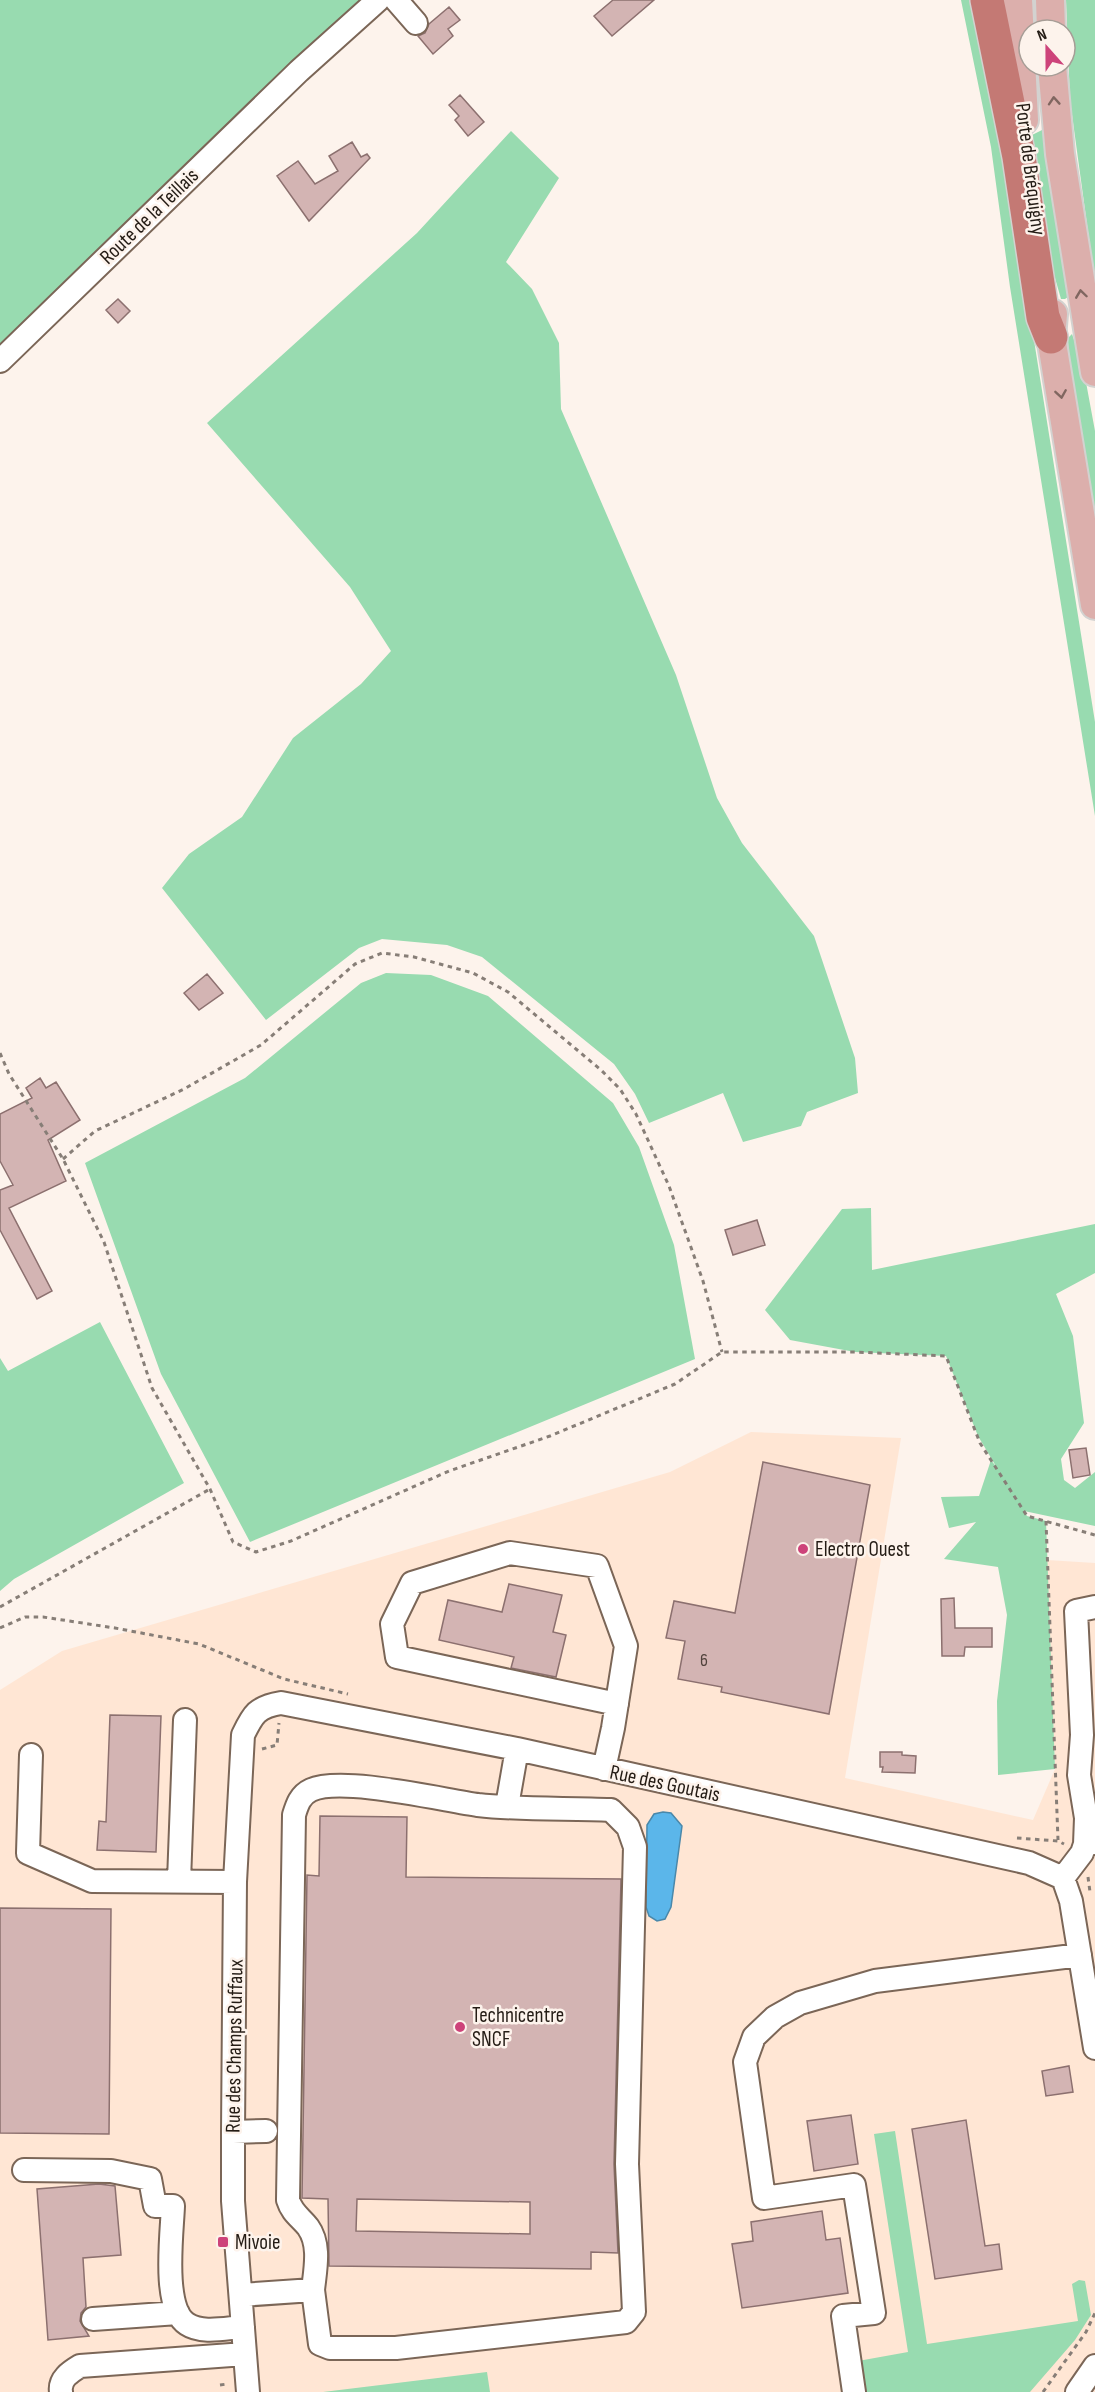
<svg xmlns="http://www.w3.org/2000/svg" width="1095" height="2392" font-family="'Sofia Sans Condensed',sans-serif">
<rect width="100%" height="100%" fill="#fdf3ec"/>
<path fill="#ffe6d4" d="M751,1432L901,1438L845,1778L1033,1820L1055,1769L1047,1560L1095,1563V2392H0V1690L62,1651L670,1472Z"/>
<path fill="#98dbb0" d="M0,0H362L0,345Z
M961,0H975L1025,284L1095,722V816L1010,287L991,147Z
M1066,0H1095V283L1070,100Z
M1046,128L1068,270V297L1065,299H1061L1053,271L1032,135Z
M511,131L559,178L506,262L532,289L559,343L561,409L676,675L717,798L742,843L814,936L855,1058L858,1093L807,1112L801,1126L743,1142L723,1093L649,1123L635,1094L614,1064L482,957L447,945L382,939L359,948L266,1020L162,888L189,854L242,817L293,738L361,684L391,651L350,587L207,423L417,233Z
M1072,334L1083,366L1095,431V534L1069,370L1068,338Z
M386,973L431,975L488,996L613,1103L639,1147L674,1245L695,1359L250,1542L161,1374L85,1163L245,1078L361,983Z
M871,1208L872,1270L1095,1224V1273L1056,1294L1073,1336L1084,1423L1061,1459L1064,1480L1075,1488L1095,1472V1526L1024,1511L1027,1516L1046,1521L1055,1769L998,1775L997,1701L1007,1615L998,1567L944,1559L976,1522L949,1528L941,1497L979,1496L991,1460L997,1468L978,1436L946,1356L855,1352L790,1340L765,1310L842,1209Z
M100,1322L184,1483L14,1579L0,1591V1358L8,1371Z
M895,2131L927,2344L1078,2321L1072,2284L1079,2280L1085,2281L1091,2315L1075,2340L1030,2392H863L858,2361L908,2352L874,2134Z
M487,2372L490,2392H323Z"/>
<path fill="#5bb6ea" stroke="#4a88aa" stroke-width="1.5" d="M663,1812L671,1813L682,1826L671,1907L665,1919L657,1921L649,1916L646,1907L647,1825L654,1814Z"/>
<path fill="#d3b4b3" stroke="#8c706f" stroke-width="1.5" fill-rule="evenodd" d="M613,0H654L612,36L594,16Z
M449,7L460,20L448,29L453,36L433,54L418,36L425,33L429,24Z
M460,95L484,122L468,136L455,120L459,116L449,105Z
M352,142L361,157L367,154L370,158L309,221L277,176L298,161L315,184L338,171L329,156Z
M118,299L130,311L118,323L106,310Z
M207,974L223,993L199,1010L184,993Z
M40,1078L46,1088L56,1082L80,1120L48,1140L66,1181L9,1208L52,1291L37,1299L0,1230V1190L13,1185L0,1161V1114L32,1098L26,1088Z
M757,1220L765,1245L733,1255L725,1230Z
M1086,1448L1090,1475L1073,1478L1069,1450Z
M763,1462L870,1485L829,1714L721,1692L722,1687L678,1679L685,1641L666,1638L674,1601L735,1613Z
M509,1584L562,1595L553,1632L566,1635L556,1677L511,1668L514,1657L439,1640L448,1600L502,1612Z
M954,1598L955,1628H992V1647H965L964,1656H942L941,1599Z
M110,1715L161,1716L156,1852L97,1850L99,1821L106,1822Z
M880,1752H902V1755L916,1756L915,1773L882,1772L883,1767H880Z
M320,1816L407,1817L406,1877L621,1879L614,2164L618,2253L591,2252V2269L329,2266L328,2199L302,2198L307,1875L319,1876ZM357,2199L530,2202V2234L356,2231Z
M0,1908L111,1909L109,2134L0,2133Z
M1069,2066L1073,2092L1046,2096L1042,2071Z
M851,2115L858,2164L814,2171L807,2121Z
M966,2120L985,2246L999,2244L1002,2269L935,2279L912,2129Z
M99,2184L115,2186L121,2255L83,2258L86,2307L81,2313L80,2321L89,2336L48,2340L37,2189Z
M822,2211L826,2240L840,2238L848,2293L742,2308L732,2244L753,2241L751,2222Z"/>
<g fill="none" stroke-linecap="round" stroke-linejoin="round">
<defs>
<path id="minor" d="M396,0L416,23
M0,361L299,71L378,0
M31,1755L28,1853L92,1881L235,1882
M604,1769L613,1728L626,1646L597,1566L510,1553L412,1583L392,1624L397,1657L617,1704
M507,1806L517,1749
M1085,1844L1086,1818L1079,1775L1082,1735L1076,1611L1095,1607
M1063,1878L1082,1853L1085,1844L1095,1843
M179,1881L185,1720
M233,2132L266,2131
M24,2170L111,2171L150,2179L155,2206H173C172,2233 162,2308 187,2324C202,2334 226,2328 243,2327
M241,2295L313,2290L320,2344L330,2348H396L626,2322L634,2312L627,2164L635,1847L628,1827L611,1810C567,1808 522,1810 478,1805C442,1800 342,1776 311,1790C300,1795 297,1805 294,1815L288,2200C292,2213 300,2217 308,2227C321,2245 315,2270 313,2290
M93,2319L178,2313
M61,2392C59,2379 70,2372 80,2366L245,2354
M248,2392L233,2201V2132L235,1882L243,1735C253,1714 257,1707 281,1703L517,1749L1029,1863L1063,1878L1071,1901L1095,2048
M854,2392L843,2316L874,2313L854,2185L764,2198L745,2062L754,2037L775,2017L800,2003L875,1981L1080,1955
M1077,2392L1095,2366"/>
<path id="major" d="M1018,0L1024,120
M1050,0L1051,30
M1052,66L1060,154L1095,372
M1053,314L1051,337L1095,605"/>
<path id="highway" d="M987,0L1019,157L1043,317L1051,337"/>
</defs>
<use href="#minor" stroke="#7b6657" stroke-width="26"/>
<use href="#major" stroke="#d3d2d0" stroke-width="32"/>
<use href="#highway" stroke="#d3d2d0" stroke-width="36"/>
<path stroke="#877e77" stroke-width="3" stroke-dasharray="4.5 4.5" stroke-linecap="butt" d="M0,1053L9,1074L63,1159L104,1242L152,1388L210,1489L233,1542L256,1552L291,1541L449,1471L550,1436L675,1384L722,1352H855L946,1356L980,1443L1027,1516L1095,1535
M63,1159L95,1131L184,1089L261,1045L355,964L382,953L414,957L473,973L508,992L601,1070L620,1089L636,1114L669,1186L703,1281L722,1352
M1046,1521L1058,1840
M0,1607L210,1489
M0,1628L25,1617H43L115,1628L199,1644L284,1679L348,1694
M262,1749L277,1745L279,1723
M1017,1838L1058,1841L1064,1844
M1088,1877L1090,1892
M220,2385L227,2384
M1043,2392L1086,2332L1095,2313"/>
<use href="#minor" stroke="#fff" stroke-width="22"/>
<use href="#major" stroke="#dcafac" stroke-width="28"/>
<use href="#highway" stroke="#c47974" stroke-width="33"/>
</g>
<defs><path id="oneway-chevron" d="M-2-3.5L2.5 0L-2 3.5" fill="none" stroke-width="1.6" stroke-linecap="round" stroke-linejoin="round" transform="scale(1.5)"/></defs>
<g stroke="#806660">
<use href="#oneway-chevron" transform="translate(1054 101) rotate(-94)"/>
<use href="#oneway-chevron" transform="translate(1081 294) rotate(-98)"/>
<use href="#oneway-chevron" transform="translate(1061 394) rotate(81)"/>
</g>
<g fill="#cd437a" stroke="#fdf3ec" stroke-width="2">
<circle cx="803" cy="1549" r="6"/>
<circle cx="460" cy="2027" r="6"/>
<rect x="217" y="2236" width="12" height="12" rx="3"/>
</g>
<g text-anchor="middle" stroke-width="5" stroke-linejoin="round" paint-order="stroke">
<g font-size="18" fill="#50423c">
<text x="704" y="1666">6</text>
</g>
<g font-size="21" fill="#241c15" stroke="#fdf3ec">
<text transform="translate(1031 169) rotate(83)" y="7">Porte de Bréquigny</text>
<text transform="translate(149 216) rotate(-44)" y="7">Route de la Teillais</text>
<text transform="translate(665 1783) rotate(12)" y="7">Rue des Goutais</text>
<text transform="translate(234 2046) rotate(-89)" y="7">Rue des Champs Ruffaux</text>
</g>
<g font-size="21" fill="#241c15" stroke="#fdf3ec" text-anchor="start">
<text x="815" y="1556">Electro Ouest</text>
<text x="472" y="2022">Technicentre<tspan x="472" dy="24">SNCF</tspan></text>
<text x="235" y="2249">Mivoie</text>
</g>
</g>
<g transform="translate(1047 48) rotate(339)"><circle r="28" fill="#fdf3ec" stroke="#a69d96" stroke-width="1.5"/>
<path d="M0-4.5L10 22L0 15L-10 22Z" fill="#cd437a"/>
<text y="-9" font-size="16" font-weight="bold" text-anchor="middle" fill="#241c15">N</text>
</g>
</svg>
